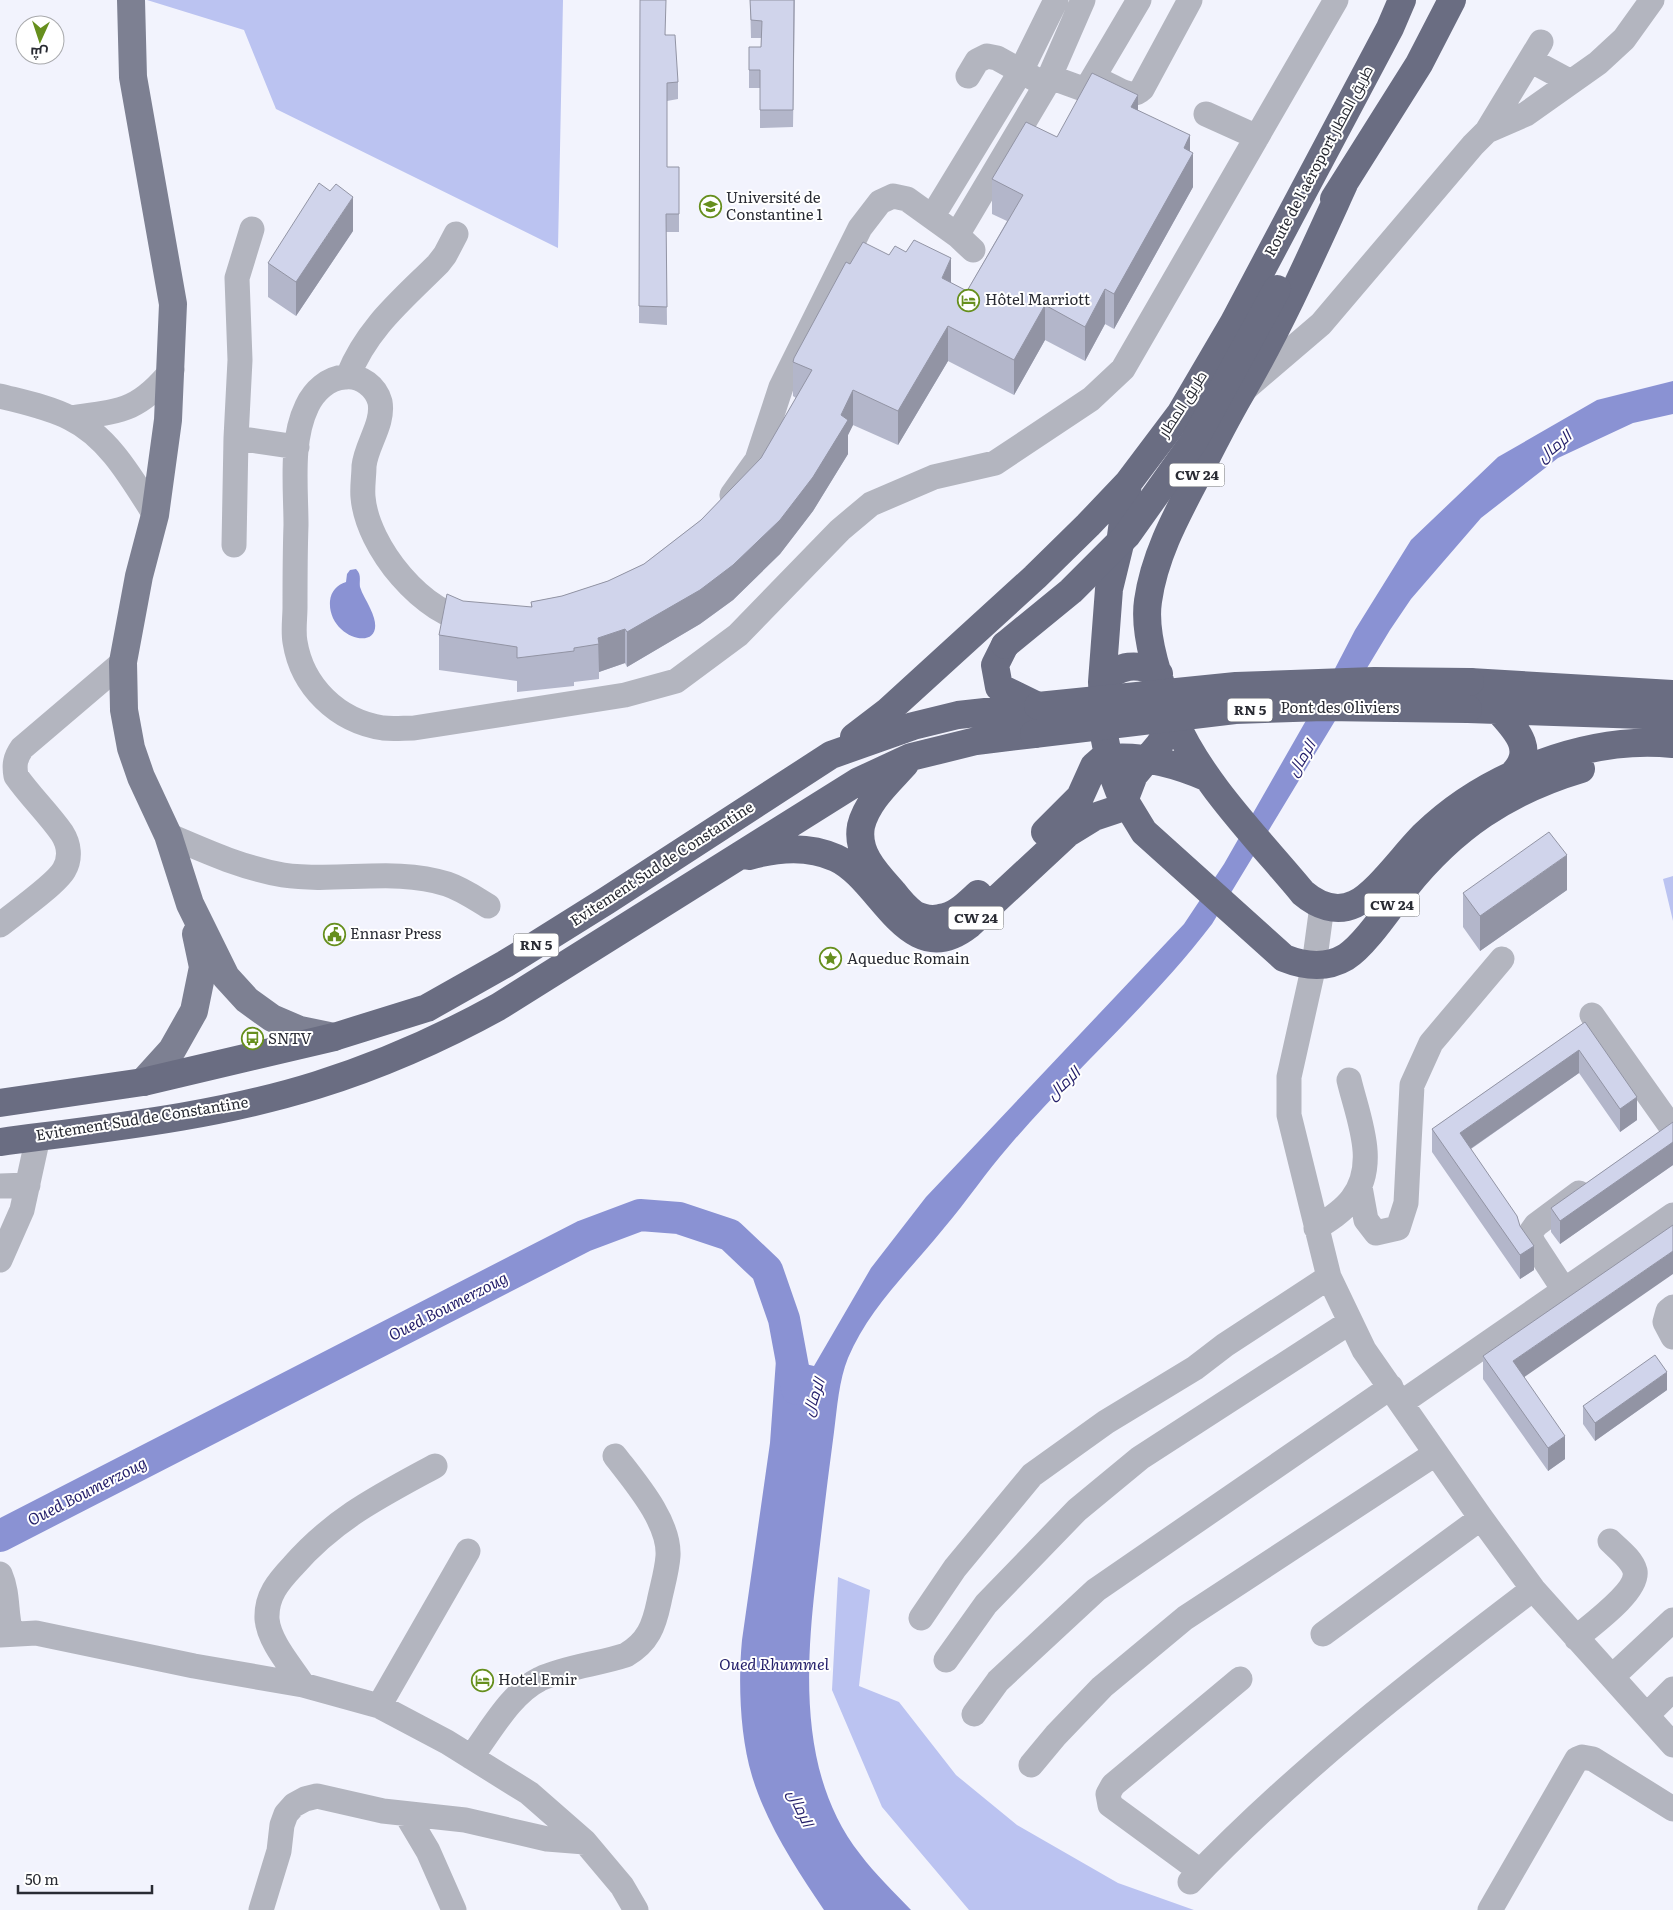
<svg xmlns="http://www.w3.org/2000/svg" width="1673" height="1910" font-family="Literata,Cairo,serif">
<rect width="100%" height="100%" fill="#f2f3fd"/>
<path fill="#bbc3f1" d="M147,0H563L558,248L276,109L244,30Z
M1673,876V921L1663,879Z
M838,1577L870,1590L859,1686L899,1702L956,1775L1017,1825L1118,1883L1194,1910H969L882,1807L832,1690Z"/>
<path fill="#8a92d3" d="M1673,381V414L1633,423L1558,458L1481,518L1411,599L1390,630L1212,924C1151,1004 1074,1070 1009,1146C986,1172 967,1201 944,1228C911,1269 869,1308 848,1358C839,1380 837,1408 834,1432C827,1484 821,1535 815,1587C805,1677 801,1779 860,1854C875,1874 894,1892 911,1910H824C796,1868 767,1825 752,1776C740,1736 738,1682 742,1640L770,1443L777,1346L799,1345L801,1363L814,1366L871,1268L926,1197L1184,924L1224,864L1328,682L1355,630L1411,540L1498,457L1597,400Z
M356,569C362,575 359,580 360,587C362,594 367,601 370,608C394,656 327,642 330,601C331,591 337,585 346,582L347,574L350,570Z"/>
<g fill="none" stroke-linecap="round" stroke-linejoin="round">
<path stroke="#8a92d3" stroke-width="32" d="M0,1536L584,1236L640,1215L679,1218L730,1235L767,1270L784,1319L797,1389"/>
<path stroke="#b3b5bf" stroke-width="25" d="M1530,60L1571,82
M968,76L977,61L987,56L997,58L1035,79
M1050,77L1083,89L1087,88L1139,0
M1105,83C1118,89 1131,100 1142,89L1190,0
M1206,114L1257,137
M1487,131L1541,42
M932,217L1021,71L1056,0
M957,235L1046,85L1083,0
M348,376C367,328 402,300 438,264L445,255L456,234
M1245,389L1321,324L1473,145L1487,131L1526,114L1598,63L1624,39L1652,0
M0,396C23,402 48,407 70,418C109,437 132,479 155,515
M70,418C120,411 138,412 172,370
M236,438L297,447
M732,495L757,460L781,387L860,228L880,202L893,196L907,199L957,235L973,250
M234,545L236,438L240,360L237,278L252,229
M475,622C424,617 367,547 363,497C362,487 364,476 364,466C366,445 384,424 380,402C376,387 361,375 345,377C328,378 314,391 307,406C290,441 296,488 296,525C295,553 295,580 295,607C295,618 293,631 295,642C302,686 337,721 383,728C393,729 404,728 414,728L625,695L676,681L738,635L840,530L871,504L934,477L995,463L1091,399L1123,369L1336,0
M168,835C206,851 242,868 283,875C337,883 395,867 447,884C462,889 475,898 488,906
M1322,906L1314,965L1289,1077V1115L1329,1277L1364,1350L1481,1518L1533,1589L1673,1745
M0,925C15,913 56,884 64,870C71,858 69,844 62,833C48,813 30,796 16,776C14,765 15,758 22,748L123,662
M1592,1015L1672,1128
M0,1186L28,1185
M1360,1187L1366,1220L1376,1233L1398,1228L1406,1203L1412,1085L1431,1043L1502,959
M1316,1228C1329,1220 1343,1211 1352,1199C1379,1164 1358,1118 1349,1080
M0,1260L22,1210L38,1137
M1564,1290L1532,1241L1531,1232L1536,1225L1579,1193
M1673,1307L1668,1311L1665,1322L1673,1337
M1401,1403L1673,1215
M0,1574C9,1595 5,1612 11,1633
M921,1618L955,1568L1032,1475L1106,1422L1195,1368L1225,1345L1329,1277
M1323,1634L1481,1518
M0,1635L36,1633L194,1666L303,1685L379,1706L447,1742L529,1793L585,1842L622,1886L636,1910
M1576,1638C1591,1625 1639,1591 1635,1571C1632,1559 1618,1549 1610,1541
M946,1660L986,1604L1077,1510L1140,1458L1350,1322
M1612,1677L1673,1620
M303,1685C291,1666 269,1642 267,1619C266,1596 278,1582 293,1566C335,1518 380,1496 435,1466
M379,1706L468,1551
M974,1714L998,1681L1096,1590L1391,1387
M1647,1715L1673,1689
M471,1757C491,1731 510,1694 540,1679C566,1667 599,1664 626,1655C648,1642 654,1626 659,1602C662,1587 667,1571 668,1556C670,1522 635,1482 615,1456
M1031,1765L1056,1735L1102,1687L1185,1618L1435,1454
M406,1814L428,1851L454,1910
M1200,1871L1110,1805L1108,1794L1113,1785L1240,1679
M1190,1882C1294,1773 1413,1680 1533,1589
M261,1910L279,1851L282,1825L286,1814L294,1805L305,1799L317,1796L383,1811L465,1820L547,1839L585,1842
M1490,1910L1577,1759L1582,1757L1593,1759L1673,1809"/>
<path stroke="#7d8092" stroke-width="28" d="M131,0L133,77L173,304L168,420L155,515L139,576L123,662L124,710L131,748L141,777L168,835L190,904L226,977L247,1000L272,1018L300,1030L334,1037
M143,1082L172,1050L194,1011L203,967L196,934"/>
<path stroke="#6a6d82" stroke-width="28" d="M1344,184C1312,254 1280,326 1241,393C1224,422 1209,452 1194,482C1174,520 1154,558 1148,601C1143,635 1161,687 1174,719C1200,781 1260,841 1303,893C1317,905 1336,913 1355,904C1378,893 1406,852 1425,834C1486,775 1588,735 1673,744
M1334,199L1419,64L1452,0
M1128,483L1120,544L1109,589L1102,682L1105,740L1111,770L1119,791L1144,832L1284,958C1304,966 1326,969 1346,957C1365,945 1390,907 1405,888C1453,828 1507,791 1581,769
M1005,645L995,665L999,687L1038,706
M1102,682C1119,664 1138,662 1159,674
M1470,682L1673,694
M1468,709L1673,716
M1498,710C1516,730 1537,750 1512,775
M854,737L888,711L1035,577L1088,525L1128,483L1180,414L1234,322L1390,28L1402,0
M905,764C889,782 867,801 861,826C856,853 876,873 893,892C899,900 906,908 914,914C922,918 932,920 940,918C956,916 967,904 978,894
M1045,832L1080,797L1094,766L1102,759C1137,754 1176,764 1208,778
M749,856C777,848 808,845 836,858C882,879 908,973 969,925L1068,833L1094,817L1118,809L1124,801L1134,775L1159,745L1175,720
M0,1103L143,1082L334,1037L427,1008L505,964L606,901L831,755L913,726L958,715L1038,706
M0,1142C106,1128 215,1117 317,1085C381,1065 440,1039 498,1007L857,782L911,757L976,741L1034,734"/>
<path stroke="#6a6d82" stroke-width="28" d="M1005,645L1071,591L1127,535L1194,441L1277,289
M1038,706L1236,686L1374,681L1470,682
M1034,734L1235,710L1324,707L1468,709"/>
</g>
<path fill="#b3b6ca" d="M640,0L666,35L678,82V99L667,101V167H679V232H666L667,325L639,323Z
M750,0H795L793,127L760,128V88H749V70L761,47V38H751Z
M1138,110L1190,151L1193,187L1114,329L1105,324L1085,361L1045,340L1014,395L948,361L898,445L853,425L848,435V454L813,511L780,554L733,600L700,624L627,667L625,663L599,672V679L574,682V686L517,692V681L439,670V635L531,607V602L562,596L608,581L644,564L701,520L761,458L796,398L793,396V362L850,264L889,255L951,283L967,291L1007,221L992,214V179L1057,137Z
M353,231L296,316L268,297V263Z
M1567,890L1480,951L1463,927V893Z
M1585,1022L1637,1120L1620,1132L1579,1073L1471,1149L1534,1270L1520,1279L1432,1152V1129Z
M1673,1122V1165L1560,1244L1551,1232V1208Z
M1483,1356L1565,1459L1548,1471L1483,1379Z
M1667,1390L1595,1441L1583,1424V1406Z"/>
<path fill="#9294a4" d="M1138,95V129L1131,107Z
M1190,135V158L1193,153V187L1114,329V294Z
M353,197V231L296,316V282Z
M951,258V293L942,278Z
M1105,289V324L1085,361V327Z
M1045,305V340L1014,395V360Z
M948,326V361L898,445V411Z
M853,390V425L848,435V454L813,511L780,554L733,600L700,624L627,667V632L841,415Z
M625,629V663L599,672L598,638Z
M1567,855V890L1480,951V916Z
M1579,1050V1073L1460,1156V1133Z
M1637,1097V1120L1620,1132V1109Z
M1673,1142V1165L1560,1244V1221Z
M1534,1246V1270L1520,1279V1255Z
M1673,1251V1274L1513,1385V1361Z
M1667,1372V1390L1595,1441V1423Z
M1565,1436V1459L1548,1471V1448Z"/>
<path fill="#d0d4eb" stroke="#9294a4" d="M640,0H666L665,35H675L678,82L667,83V167H679V214H666L667,307L639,306Z
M750,0H794L793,110H760V70H749V47H761L762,21L751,20Z
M1092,73L1138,95L1131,107L1190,135L1184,148L1193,153L1114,294L1105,289L1085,327L1045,305L1014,360L948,326L898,411L853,390L841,415L848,420L813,477L780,520L733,565L700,590L627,632L625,629L598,638L599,644L574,648V651L517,658V647L439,635L447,594L463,601L532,607L531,602L562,596L608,581L644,564L701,520L761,458L812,370L793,362L794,358L846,262L850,264L863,242L889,255L895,246L906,252L914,240L951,258L942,278L967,291L1023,195L992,179L1026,122L1057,137Z
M319,183L330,191L336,184L353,197L296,282L268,263Z
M1549,832L1567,855L1480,916L1463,893Z
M1585,1022L1637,1097L1620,1109L1579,1050L1460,1133L1517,1216L1520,1226L1534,1246L1520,1255L1432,1129Z
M1673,1122V1142L1560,1221L1551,1208Z
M1673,1225V1251L1513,1361L1565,1436L1548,1448L1483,1356Z
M1655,1355L1667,1372L1595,1423L1583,1406Z"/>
<defs>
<symbol id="university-ring" viewBox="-11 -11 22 22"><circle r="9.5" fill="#fff" stroke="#668f1d" stroke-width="1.5"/><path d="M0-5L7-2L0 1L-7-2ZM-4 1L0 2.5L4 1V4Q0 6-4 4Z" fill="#668f1d"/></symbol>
<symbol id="hotel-ring" viewBox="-11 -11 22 22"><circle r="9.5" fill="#fff" stroke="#668f1d" stroke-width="1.5"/><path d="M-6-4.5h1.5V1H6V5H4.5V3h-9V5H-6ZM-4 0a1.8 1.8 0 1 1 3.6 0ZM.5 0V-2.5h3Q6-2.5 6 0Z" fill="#668f1d"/></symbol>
<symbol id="civic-ring" viewBox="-11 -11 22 22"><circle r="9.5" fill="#fff" stroke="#668f1d" stroke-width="1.5"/><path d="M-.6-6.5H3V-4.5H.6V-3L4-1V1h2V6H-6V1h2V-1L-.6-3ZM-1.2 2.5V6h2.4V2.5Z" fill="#668f1d"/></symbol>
<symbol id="sight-ring" viewBox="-11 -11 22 22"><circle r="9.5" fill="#fff" stroke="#668f1d" stroke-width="1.5"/><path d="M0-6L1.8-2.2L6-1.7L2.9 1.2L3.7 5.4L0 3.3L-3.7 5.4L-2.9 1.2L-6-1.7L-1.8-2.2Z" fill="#668f1d"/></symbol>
<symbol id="bus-ring" viewBox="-11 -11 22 22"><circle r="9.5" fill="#fff" stroke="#668f1d" stroke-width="1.5"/><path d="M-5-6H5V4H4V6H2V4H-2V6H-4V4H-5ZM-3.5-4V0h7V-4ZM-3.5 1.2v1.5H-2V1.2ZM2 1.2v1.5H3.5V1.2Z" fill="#668f1d"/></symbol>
</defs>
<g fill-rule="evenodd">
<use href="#university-ring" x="698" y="194" width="25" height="25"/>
<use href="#hotel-ring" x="956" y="288" width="25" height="25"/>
<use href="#civic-ring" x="322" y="922" width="25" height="25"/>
<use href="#sight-ring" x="818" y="946" width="25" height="25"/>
<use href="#bus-ring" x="240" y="1026" width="25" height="25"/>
<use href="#hotel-ring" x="470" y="1668" width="25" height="25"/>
</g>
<g text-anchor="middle" stroke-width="4" stroke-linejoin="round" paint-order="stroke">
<g fill="#fff" stroke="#696b70" stroke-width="1">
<rect x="1169.5" y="463.5" width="55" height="23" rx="4"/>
<rect x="1227.5" y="698.5" width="45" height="23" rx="4"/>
<rect x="1364.5" y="893.5" width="55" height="23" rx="4"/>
<rect x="948.5" y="906.5" width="55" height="23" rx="4"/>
<rect x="513.5" y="933.5" width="45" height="23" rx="4"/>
</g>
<g font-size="14" font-weight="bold" fill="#292b33">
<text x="1197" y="480">CW 24</text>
<text x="1250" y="715">RN 5</text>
<text x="1392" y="910">CW 24</text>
<text x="976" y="923">CW 24</text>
<text x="536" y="950">RN 5</text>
</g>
<g font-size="15" fill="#292b33" stroke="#fff">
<text transform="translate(1319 161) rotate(-62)" y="5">Route de l'aéroport طريق المطار</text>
<text transform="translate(1183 404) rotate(-57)" y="5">طريق المطار</text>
<text x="1340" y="713">Pont des Oliviers</text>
<text transform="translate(662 864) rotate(-33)" y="5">Evitement Sud de Constantine</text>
<text transform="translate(142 1119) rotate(-9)" y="5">Evitement Sud de Constantine</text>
</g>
<g font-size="15" fill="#292b33" stroke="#fff" text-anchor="start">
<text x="726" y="203">Université de<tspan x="726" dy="17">Constantine 1</tspan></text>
<text x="985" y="305">Hôtel Marriott</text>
<text x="350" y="939">Ennasr Press</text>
<text x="847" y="964">Aqueduc Romain</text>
<text x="268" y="1044">SNTV</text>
<text x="498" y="1685">Hotel Emir</text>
</g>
<g font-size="16" font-style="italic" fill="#221d69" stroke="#fff">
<text transform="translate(1554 446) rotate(-40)" y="6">الرمال</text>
<text transform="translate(1301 758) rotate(-59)" y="6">الرمال</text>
<text transform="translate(1063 1083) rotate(-44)" y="6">الرمال</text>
<text transform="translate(448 1306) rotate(-27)" y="6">Oued Boumerzoug</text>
<text transform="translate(813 1397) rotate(-71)" y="6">الرمال</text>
<text transform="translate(87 1491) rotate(-27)" y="6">Oued Boumerzoug</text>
<text x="774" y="1670">Oued Rhummel</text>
<text transform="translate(801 1808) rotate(65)" y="6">الرمال</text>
</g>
</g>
<g transform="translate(40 40) rotate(183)"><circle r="24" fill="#ffffff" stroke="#a9aaad"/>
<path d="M0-4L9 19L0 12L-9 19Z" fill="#668f1d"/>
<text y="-8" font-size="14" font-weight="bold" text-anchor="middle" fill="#292b33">ش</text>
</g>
<path d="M18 1885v8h134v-8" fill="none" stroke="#292b33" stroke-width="2.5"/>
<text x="25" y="1885" font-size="15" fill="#292b33" stroke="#ffffff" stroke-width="4" paint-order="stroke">50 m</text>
</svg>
